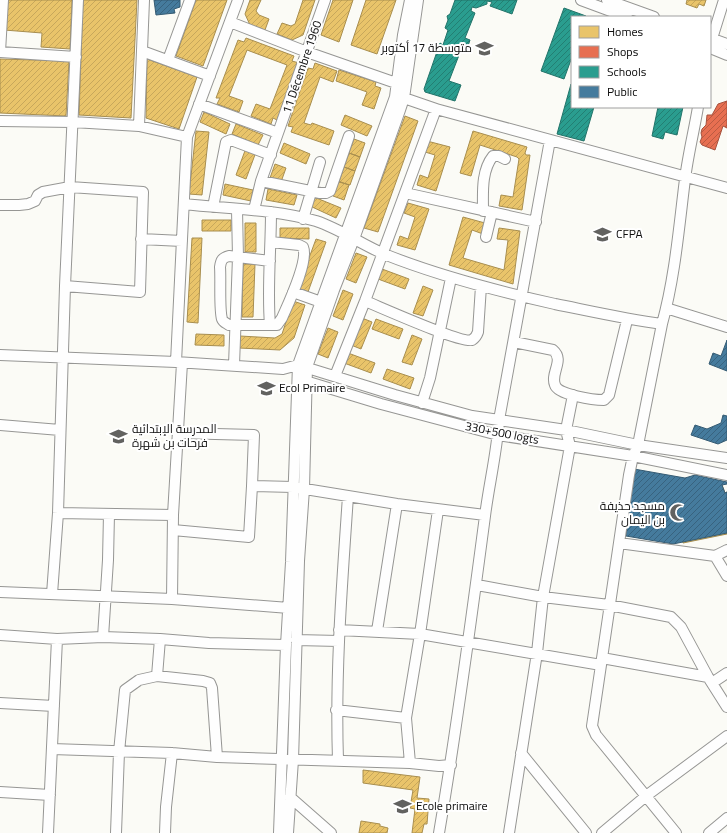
<svg xmlns="http://www.w3.org/2000/svg" width="727" height="833" font-family="Georgia,Cairo,serif">
<defs>
<pattern id="homes-hatch" width="6" height="6" patternUnits="userSpaceOnUse"><rect width="6" height="6" fill="#e9c46a"/><path d="M-1 1l2-2M0 6l6-6M5 7l2-2" fill="none" stroke="#c7a75b"/></pattern>
<pattern id="shops-hatch" width="6" height="6" patternUnits="userSpaceOnUse"><rect width="6" height="6" fill="#e76f51"/><path d="M-1 1l2-2M0 6l6-6M5 7l2-2" fill="none" stroke="#ba5a42"/></pattern>
<pattern id="schools-hatch" width="6" height="6" patternUnits="userSpaceOnUse"><rect width="6" height="6" fill="#2a9d8f"/><path d="M-1 1l2-2M0 6l6-6M5 7l2-2" fill="none" stroke="#237f73"/></pattern>
<pattern id="public-hatch" width="6" height="6" patternUnits="userSpaceOnUse"><rect width="6" height="6" fill="#457b9d"/><path d="M-1 1l2-2M0 6l6-6M5 7l2-2" fill="none" stroke="#38637f"/></pattern>
</defs>
<rect width="100%" height="100%" fill="#fbfbf6"/>
<path fill="url(#homes-hatch)" stroke="#a88e4f" d="M6,0H72L70,49L41,47L42,33L4,30Z
M83,0H137L131,118L79,115Z
M196,0H227L203,66L176,56Z
M250,0H261L256,11L259,15L269,19L265,30L250,25L245,14Z
M303,0H315L303,35L292,40L277,34L282,23L291,26L295,24Z
M333,0H353L339,42L321,35Z
M366,0H396L377,54L351,45Z
M687,0H706L704,6L699,4L697,8L686,4Z
M246,38L294,56L292,61L299,63L277,120L273,118L271,124L251,116L256,104L270,109L287,65L247,50L229,96L243,101L239,112L217,104L220,98H216L238,40L244,42Z
M0,59L69,61L66,116L0,113Z
M147,59L197,77L179,129L146,118Z
M315,63L337,71L333,82L320,77L304,123L311,125L312,123L334,131L329,145L291,132L293,127L288,126L308,68L313,69Z
M339,70L376,82L375,86L381,88L374,109L362,105L367,92L336,81Z
M204,112L230,124L226,134L200,122Z
M345,115L372,126L367,136L341,125Z
M405,116L418,121L378,232L364,228Z
M236,124L263,135L258,145L232,134Z
M196,131L209,132L202,195L189,194Z
M473,131L527,147L525,153L526,155H530L522,210L499,206L501,195L513,197L519,159L517,157L480,145L471,176L460,173Z
M354,139L365,143L360,157L349,153Z
M427,141L450,147L436,191L417,185L420,175L428,178L435,155L425,152Z
M284,143L310,154L306,164L280,153Z
M246,148L256,152L246,179L236,175Z
M349,153L360,157L355,171L344,167Z
M275,164L286,168L281,182L270,178Z
M344,167L355,171L350,185L339,182Z
M338,181L349,185L344,200L333,196Z
M225,184L253,190L251,201L223,195Z
M268,189L297,195L294,205L266,200Z
M314,197L341,208L336,218L310,206Z
M408,203L429,209L415,250L397,245L400,236L408,239L415,217L404,213Z
M463,217L485,223L483,234L472,230L463,258L504,270L508,240L497,239L499,228L520,231L513,284L449,265Z
M202,220H231V231H202Z
M245,223H256V252H245Z
M280,228H309V239L280,238Z
M192,238H202L198,323L187,322Z
M316,239L326,242L308,292L298,288Z
M356,253L367,257L356,283L346,279Z
M243,264H255L253,317H242Z
M382,269L409,279L405,289L378,279Z
M423,286L433,290L423,316L413,313Z
M343,290L353,294L343,320L333,316Z
M293,301L305,305L294,338L280,350L239,348L240,336L275,338L282,334Z
M362,318L372,322L361,349L351,345Z
M376,319L403,329L399,339L372,329Z
M328,328L338,332L328,358L318,354Z
M196,334L224,335V346L195,345Z
M412,335L422,339L412,365L402,362Z
M348,353L375,363L371,373L344,363Z
M387,369L414,378L410,389L383,379Z
M722,485L725,493L727,492V534L683,543L674,502L666,504L665,497Z
M363,770L420,777L417,798L429,799L427,824H424L422,833H412L415,809L410,808L413,790L363,783Z
M361,821L380,824V826L388,828L387,833H359Z"/>
<path fill="url(#shops-hatch)" stroke="#a6523e" d="M727,101V128L723,126L715,150L702,145L700,142L702,137L701,133L702,129L706,125L707,115H712L718,104Z"/>
<path fill="url(#schools-hatch)" stroke="#227369" d="M455,0H517L512,14L490,6L492,2L487,1V4L476,8L472,7L471,11L475,13L465,38L470,40L466,52L461,50L449,81L461,85L455,101L425,92L424,89L440,43L443,45L448,30L445,28L448,20L447,16L450,14Z
M564,8L586,16V17H572V57L564,79L541,71Z
M571,84L572,107H594L584,141L557,134Z
M658,107H683L677,135L665,132L663,139L652,136Z"/>
<path fill="url(#public-hatch)" stroke="#355b73" d="M154,0H180V7L174,9L175,13L156,15Z
M727,340V371L709,364L713,353L721,356Z
M723,415L727,416V440L718,444L691,435L695,425L707,429L721,423Z
M634,469L685,478L695,475L727,482V484L722,485L725,493L727,492V533L673,544L626,536Z"/>
<g fill="none" stroke-linecap="round" stroke-linejoin="round">
<defs>
<path id="minor" d="M3,0L0,52L76,57
M581,0L627,17
M607,0L654,17
M230,22L307,52L396,83
M710,38L727,44
M710,45L724,0
M710,48L727,55
M142,51L210,76
M168,60L190,0
M397,97L404,98L436,109L727,188
M199,104L278,133
M0,121L73,122L139,126L187,137
M139,126L144,0
M261,181L325,0
M405,193L536,222
M184,204C228,209 273,209 316,221C340,229 361,244 384,254C439,276 497,291 555,304C590,311 625,319 662,324
M0,205H19L28,204L35,201L38,195L43,192L70,187L143,192L140,292L65,286
M213,207L226,142L231,140L271,155
M254,210L261,181L320,193H326L330,191L349,136
M483,211C483,193 481,171 493,156H499L505,159
M303,219L320,162
M486,237L492,212
M141,239L182,241
M270,261L229,256C222,258 221,260 220,267C221,279 219,309 222,319C223,322 226,323 229,325H270C267,288 271,250 271,212
M293,292L321,302
M365,301C380,307 462,344 472,340C475,338 477,335 478,332L481,286
M666,308L727,327
M270,325H277L282,318C288,304 309,261 303,247L299,245L271,242
M514,342L553,350C565,360 550,373 555,385C558,395 594,400 604,400L609,395L627,320
M0,355L176,362L283,369L298,365L395,395L472,416L566,430L638,445L727,458
M176,362L187,137L238,0
M234,365L238,257L237,210
M335,376L365,301L436,109
M302,380L381,404L498,435L633,456L727,475
M422,403L430,378L451,278
M0,425L60,430
M177,433L254,435L252,486
M58,513L173,515
M173,530L249,537L252,486L293,487L397,504L485,515
M619,543L715,556
M727,550L715,556L727,576
M477,585L543,597L609,605L671,617L681,627L708,677L727,707
M0,592L172,599L289,608
M52,594L58,513L65,286L78,0
M172,599L173,515L182,363
M339,630L420,634L601,665
M377,631L397,504
M0,635L57,639L103,637L160,639L209,643L286,645
M103,637L108,560L109,514
M296,640L339,641
M602,658L708,677
M157,676L203,681L210,683L212,688L217,757
M712,683L727,673
M0,703L54,706
M336,710L406,718
M52,749L172,753L217,757L410,763L439,766L451,765
M521,753L586,833
M338,760C335,672 342,584 348,496
M410,763L406,718L420,634L438,510
M0,792L50,795
M290,797L331,833
M48,833L57,639
M116,833L119,752L125,690L139,680L157,676L160,639
M165,833L166,807L172,753
M279,833L286,645L291,562L298,365L395,97L403,35L410,0
M288,833L293,760L299,561L304,489L307,367L334,290L354,239L400,110L404,98L418,0
M439,833C457,728 471,622 485,516C489,484 497,452 499,420L550,140
M509,833L537,653L543,597L570,446L566,430L573,395
M602,833L646,796L727,736
M676,833L596,735L592,726L629,475L633,456L638,445L662,324C675,277 679,227 685,179C688,155 694,131 698,107
M709,833L727,818"/>
</defs>
<use href="#minor" stroke="#969694" stroke-width="12"/>
<use href="#minor" stroke="#fefefe" stroke-width="10"/>
</g>
<defs>
<symbol id="school-bare" viewBox="-9 -9 18 18"><path d="M0-5L7-2L0 1L-7-2ZM-4 1L0 2.5L4 1V4Q0 6-4 4Z" fill="#626260" stroke="#fff" stroke-width="2.5" paint-order="stroke"/></symbol>
<symbol id="university-bare" viewBox="-9 -9 18 18"><path d="M0-5L7-2L0 1L-7-2ZM-4 1L0 2.5L4 1V4Q0 6-4 4Z" fill="#626260" stroke="#fff" stroke-width="2.5" paint-order="stroke"/></symbol>
<symbol id="mosque-bare" viewBox="-9 -9 18 18"><path d="M3.5-4.9A6 6 0 1 0 3.5 4.9A5 5 0 1 1 3.5-4.9Z" fill="#626260" stroke="#fff" stroke-width="2.5" paint-order="stroke"/></symbol>
</defs>
<g fill-rule="evenodd">
<use href="#school-bare" x="472" y="36" width="25" height="25"/>
<use href="#university-bare" x="590" y="222" width="25" height="25"/>
<use href="#school-bare" x="254" y="376" width="25" height="25"/>
<use href="#school-bare" x="106" y="424" width="25" height="25"/>
<use href="#mosque-bare" x="666" y="500" width="25" height="25"/>
<use href="#school-bare" x="390" y="794" width="25" height="25"/>
</g>
<g text-anchor="middle" stroke-width="4" stroke-linejoin="round" paint-order="stroke">
<g font-size="12" fill="#101010" stroke="#fff" text-anchor="start">
<text x="472" y="52" text-anchor="end">متوسطة 17 أكتوبر</text>
<text x="616" y="238">CFPA</text>
<text x="279" y="392">Ecol Primaire</text>
<text x="132" y="433">المدرسة الإبتدائية<tspan x="132" dy="14">فرحات بن شهرة</tspan></text>
<text x="665" y="510" text-anchor="end">مسجد حذيفة<tspan x="665" dy="14">بن اليمان</tspan></text>
<text x="416" y="810">Ecole primaire</text>
</g>
<g font-size="12" fill="#101010" stroke="#fff">
<text transform="translate(302 67) rotate(-71)" y="4">11 Décembre 1960</text>
<text transform="translate(502 433) rotate(11)" y="4">330+500 logts</text>
</g>
</g>
<rect x="571" y="16" width="140" height="92" fill="#ffffff" stroke="#9f9f9f"/>
<rect x="579" y="26" width="20" height="12" fill="#e9c46a" stroke="#9f9f9f"/>
<text x="607" y="36" font-size="12" fill="#101010">Homes</text>
<rect x="579" y="46" width="20" height="12" fill="#e76f51" stroke="#9f9f9f"/>
<text x="607" y="56" font-size="12" fill="#101010">Shops</text>
<rect x="579" y="66" width="20" height="12" fill="#2a9d8f" stroke="#9f9f9f"/>
<text x="607" y="76" font-size="12" fill="#101010">Schools</text>
<rect x="579" y="86" width="20" height="12" fill="#457b9d" stroke="#9f9f9f"/>
<text x="607" y="96" font-size="12" fill="#101010">Public</text>
</svg>
